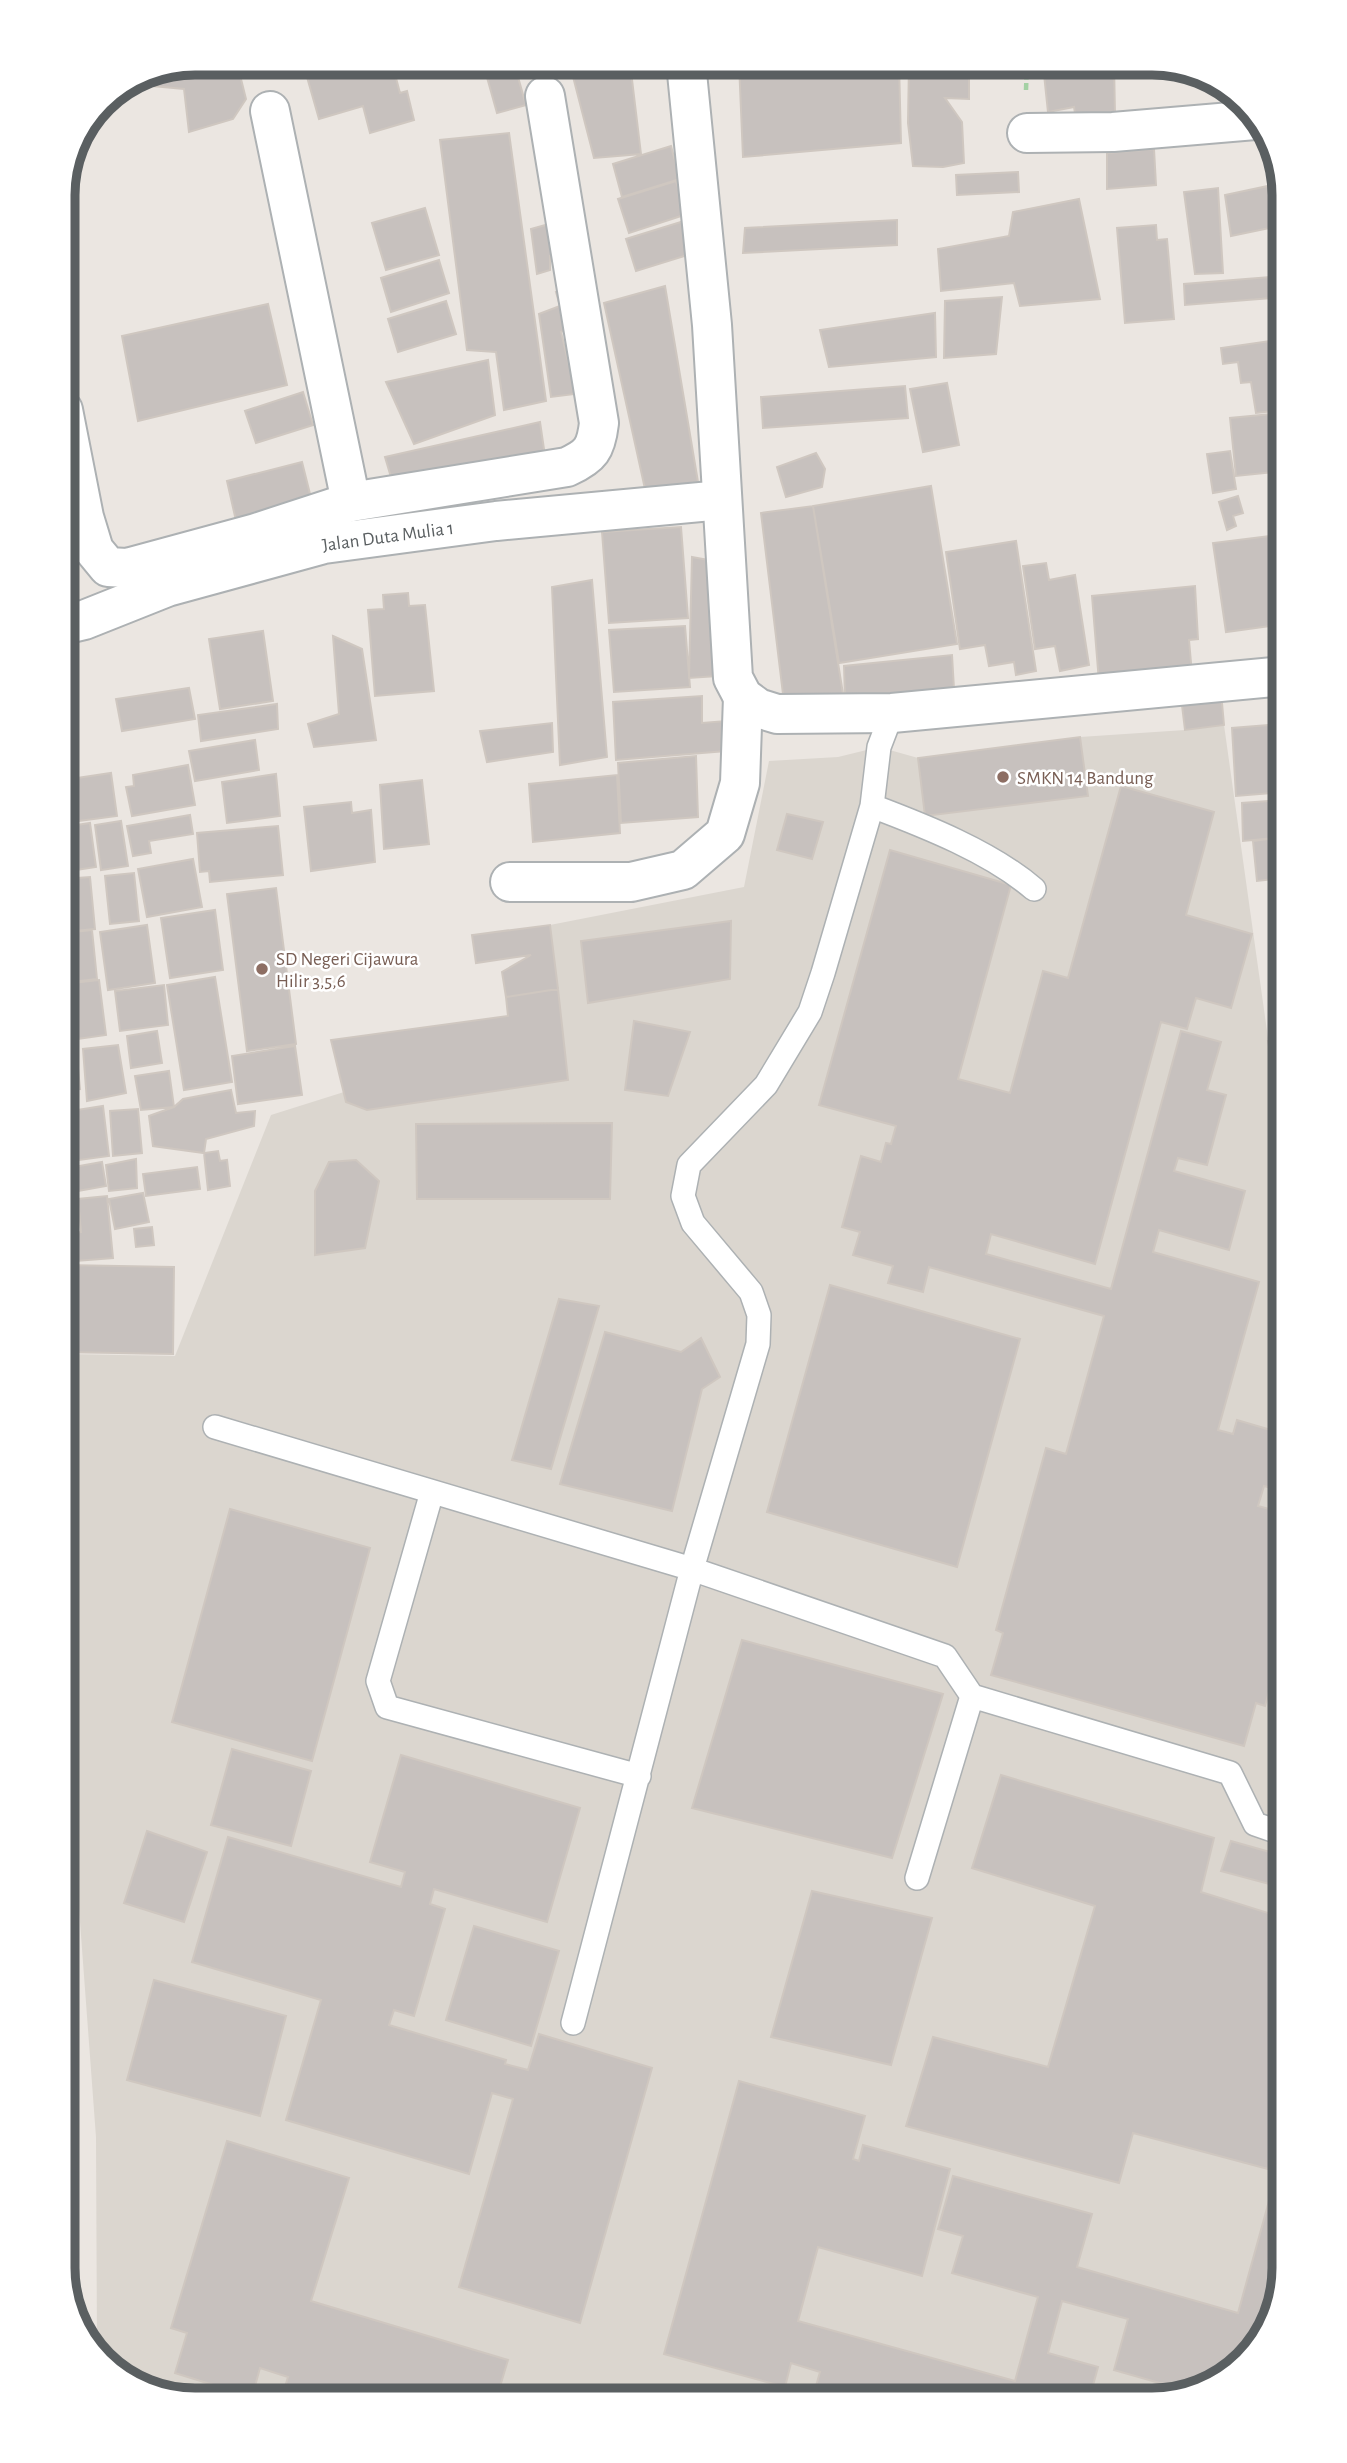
<svg xmlns="http://www.w3.org/2000/svg" width="1347" height="2463" font-family="'Alegreya Sans',sans-serif">
<rect width="100%" height="100%" fill="#ebe6e1"/>
<path fill="#dbd6cf" d="M1224,725L1284,1152V2268L1262,2341L1203,2390L1152,2400H187L121,2378L97,2348L96,2137L67,1747L63,1732V1354L175,1356L271,1115L344,1092L568,1080L550,925L744,887L769,761L838,757L879,747L918,758L1080,737L1185,730Z"/>
<path fill="#c7c1be" stroke="#cfc7c0" stroke-width="2" d="M195,63H237L246,99L233,119L189,132L184,89L142,85L141,75Z
M250,63H287L279,67L252,73Z
M303,63H392L400,93L407,91L414,120L370,133L363,106L319,119Z
M483,63H514L526,105L497,113Z
M577,63H630L641,154L594,158L570,65Z
M739,63H899L901,143L743,157Z
M909,63H1009L1010,74L969,76V99L945,98L962,122L964,163L943,167L913,166L908,123Z
M1106,63H1114L1115,115L1076,119L1074,107L1048,112L1044,74Z
M509,133L546,401L504,410L496,352L467,350L440,140Z
M671,146L680,179L622,197L613,164Z
M1154,149L1156,185L1107,189V153Z
M1018,172L1019,192L957,195L956,175Z
M676,181L687,214L629,233L618,199Z
M1282,183L1284,225L1231,236L1225,195Z
M1218,188L1223,273L1195,274L1184,192Z
M1079,199L1100,299L1020,306L1014,283L941,291L938,249L1009,236L1013,212Z
M425,208L439,255L386,270L372,223Z
M897,220V245L743,253L745,228Z
M684,221L694,253L636,271L626,239Z
M556,222L563,251L550,256V270L537,274L531,229Z
M1156,225L1157,240L1167,239L1174,319L1125,323L1117,228Z
M439,260L449,293L391,312L381,278Z
M1270,277L1273,298L1185,305L1184,284Z
M665,286L698,482L645,489L604,303Z
M567,289L578,326L561,332L569,365L581,366L583,393L551,397L539,314L560,306L556,292Z
M1002,297L996,354L944,358L945,301Z
M446,301L456,334L398,352L388,319Z
M268,304L287,385L138,421L122,336Z
M935,313L936,357L829,367L820,330Z
M1284,339V410L1256,413L1251,382L1241,383L1238,362L1223,364L1221,348Z
M488,360L495,415L414,444L386,382Z
M947,383L959,445L923,452L910,389Z
M905,386L908,418L763,428L761,397Z
M303,392L313,425L256,443L245,411Z
M1284,413V471L1236,476L1230,418Z
M540,422L545,456L396,494L385,457Z
M1230,451L1236,489L1213,493L1207,454Z
M816,453L825,469L822,487L786,497L777,467Z
M302,462L313,506L239,534L227,481Z
M931,486L957,644L839,663L813,506Z
M1238,496L1243,513L1233,516L1236,526L1227,530L1219,502Z
M813,506L843,694H783L761,513Z
M681,527L688,618L609,623L602,532Z
M1279,535L1284,572V624L1226,632L1213,543Z
M1016,541L1036,671L1016,675L1014,662L989,666L985,645L960,649L946,552Z
M692,557L720,562L717,676L689,678Z
M1046,563L1049,580L1075,575L1089,665L1060,671L1055,646L1035,649L1023,566Z
M592,580L607,757L560,765L552,587Z
M1195,586L1198,639L1189,640L1192,674L1099,682L1092,596Z
M408,593L409,606L425,605L434,691L375,696L368,610L384,609L383,595Z
M685,626L690,687L614,692L609,630Z
M263,631L273,701L220,709L209,639Z
M333,636L362,649L376,740L314,747L308,724L339,714Z
M952,655L954,689L865,707L845,697L844,666Z
M189,688L195,719L122,731L116,699Z
M1221,692L1224,725L1185,730L1181,697Z
M702,696V723L726,721V751L616,760L613,702Z
M70,703L73,759L63,762V705Z
M277,704L278,729L201,741L198,715Z
M552,723L553,752L487,762L480,731Z
M1282,724L1284,792L1236,796L1232,728Z
M1080,737L1088,796L925,816L918,758Z
M255,740L259,770L195,781L189,751Z
M696,756L698,817L621,823L618,763Z
M188,765L195,805L132,816L126,787L134,786L133,775Z
M111,773L117,816L63,823V780Z
M276,774L280,816L227,823L222,782Z
M617,775L620,833L533,842L529,784Z
M422,780L429,844L384,849L380,785Z
M1121,786L1214,812L1186,915L1252,934L1231,1008L1196,998L1187,1029L1161,1022L1095,1264L991,1234L986,1254L1111,1289L1181,1031L1221,1042L1207,1090L1226,1095L1207,1165L1178,1158L1174,1171L1245,1191L1229,1250L1159,1230L1153,1252L1259,1282L1218,1430L1233,1434L1237,1420L1281,1433L1278,1446L1284,1448L1283,1491L1264,1486L1258,1506L1284,1513V1638L1265,1706L1256,1703L1244,1746L991,1675L1003,1633L996,1630L1046,1448L1066,1454L1104,1316L929,1267L923,1292L888,1283L893,1266L853,1255L860,1232L842,1227L861,1156L881,1162L886,1143L891,1144L896,1126L819,1105L890,850L1011,885L958,1079L1010,1093L1043,971L1068,978Z
M1284,800V837L1243,841L1242,803Z
M351,802L352,813L371,810L375,862L311,871L304,807Z
M787,814L823,822L812,859L777,850Z
M190,815L193,834L149,841L151,853L133,856L127,826Z
M121,821L128,866L101,870L95,825Z
M90,823L96,867L63,872V827Z
M278,826L283,875L210,882L209,871L200,872L197,833Z
M1284,837V878L1257,881L1253,841Z
M193,859L202,907L147,917L138,869Z
M134,873L139,921L110,924L105,876Z
M90,877L95,929L63,932V879Z
M276,888L296,1044L247,1051L227,894Z
M215,910L223,970L170,978L161,918Z
M731,921L730,979L588,1003L581,941Z
M147,925L155,983L108,990L100,932Z
M550,925L558,989L506,997L502,972L531,955L476,963L472,935Z
M92,930L97,979L63,983V933Z
M215,977L232,1082L184,1090L167,985Z
M99,980L106,1035L63,1041V984Z
M164,985L168,1025L120,1031L115,991Z
M558,989L568,1080L367,1110L346,1102L331,1040L508,1016L506,997Z
M634,1021L690,1032L668,1096L625,1090Z
M157,1031L162,1063L131,1068L127,1036Z
M1284,1038V1088L1277,1089L1268,1041Z
M118,1045L126,1093L87,1101L83,1049Z
M295,1046L302,1095L238,1104L232,1056Z
M76,1047L80,1089L63,1090V1049Z
M169,1071L174,1107L141,1110L135,1076Z
M231,1090L236,1113L255,1111L254,1126L206,1139L204,1153L153,1146L149,1116L174,1107L183,1099Z
M103,1106L109,1156L72,1161L64,1112Z
M138,1109L142,1153L113,1156L110,1111Z
M612,1123L610,1199H417L416,1124Z
M218,1151L220,1161L227,1160L230,1186L208,1190L204,1153Z
M136,1159L137,1188L109,1191L106,1165Z
M356,1160L379,1181L365,1248L315,1255V1191L329,1162Z
M102,1162L106,1186L72,1192L68,1168Z
M197,1167L200,1189L146,1196L143,1174Z
M143,1193L149,1222L115,1229L109,1199Z
M73,1195L77,1228L63,1229V1197Z
M107,1196L113,1258L63,1262V1234L81,1232L78,1199Z
M152,1227L154,1245L136,1247L134,1229Z
M63,1265L174,1267L173,1354L63,1352Z
M830,1285L1020,1339L957,1567L767,1512Z
M559,1299L599,1306L551,1469L512,1460Z
M605,1332L681,1352L701,1338L720,1377L702,1389L672,1511L560,1484Z
M230,1509L370,1548L312,1761L172,1722Z
M742,1640L943,1694L892,1858L692,1808Z
M232,1749L311,1771L291,1846L211,1825Z
M401,1755L580,1808L547,1922L434,1889L430,1904L445,1909L414,2016L394,2010L389,2025L506,2060L505,2064L528,2070L539,2034L652,2068L580,2323L459,2287L513,2099L492,2093L469,2174L286,2120L321,2000L192,1962L228,1837L401,1887L405,1872L370,1862Z
M1001,1775L1214,1838L1201,1892L1284,1918V2112L1268,2169L1133,2133L1119,2183L906,2126L933,2037L1048,2067L1095,1906L972,1868Z
M147,1831L207,1852L184,1922L124,1903Z
M1231,1841L1284,1856V1888L1221,1871Z
M812,1891L932,1918L891,2065L771,2037Z
M474,1926L559,1951L531,2046L446,2020Z
M154,1980L286,2016L260,2116L127,2080Z
M739,2081L865,2116L853,2159L859,2161L863,2145L950,2169L922,2276L818,2247L798,2321L1015,2381L1038,2297L952,2273L963,2236L938,2229L953,2176L1092,2214L1077,2267L1238,2313L1284,2147V2269L1262,2341L1203,2390L1191,2392L1114,2370L1128,2319L1062,2301L1048,2353L1098,2367L1089,2400H812L820,2372L791,2363L785,2387L664,2354Z
M227,2141L349,2178L311,2301L508,2360L496,2400H281L288,2377L260,2368L252,2397L175,2373L187,2333L171,2328Z
M680,2393L707,2400H678Z"/>
<g fill="none" stroke-linecap="round" stroke-linejoin="round">
<defs>
<path id="service" d="M872,806C925,826 991,852 1034,889
M215,1427L692,1569L945,1656L972,1696L1230,1773L1255,1824L1284,1834
M432,1492L378,1681L387,1707L639,1776
M917,1878L972,1696
M573,2023L692,1569L758,1344L759,1315L751,1292L693,1223L683,1196L689,1165L766,1085L810,1012L823,973L872,806L879,747L892,713"/>
<g id="minor">
<path d="M686,63L712,325L733,678L743,697L758,708L777,714L892,713L1284,676"/>
<path d="M270,111L351,502"/>
<path d="M1027,133L1113,132L1255,120"/>
<path d="M63,410L84,517L94,550L108,567L127,568L256,533L351,502L567,467C591,456 596,449 599,423L545,96"/>
<path id="s1" d="M63,625L84,620L167,587L324,544L496,521L722,500"/>
<path d="M510,882H631L683,870L725,834L740,783L743,697"/>
</g>
</defs>
<use href="#service" stroke="#adb1b3" stroke-width="26"/>
<use href="#minor" stroke="#adb1b3" stroke-width="42"/>
<path stroke="#a4d1a4" stroke-width="4.5" stroke-dasharray="7 3.5" stroke-linecap="butt" d="M1026,90L1027,63"/>
<use href="#service" stroke="#fff" stroke-width="23"/>
<use href="#minor" stroke="#fff" stroke-width="38"/>
</g>
<g fill="#8d6e63" stroke="#fff" stroke-width="2.5">
<circle cx="1003" cy="777" r="7"/>
<circle cx="262" cy="969" r="7"/>
</g>
<g text-anchor="middle" stroke-width="5" stroke-linejoin="round" paint-order="stroke">
<g font-size="19" fill="#5a5f61" stroke="#fff">
<text dy="7" stroke="none"><textPath href="#s1" startOffset="338">Jalan Duta Mulia 1</textPath></text>
</g>
<g font-size="19" fill="#785e54" stroke="#fff" text-anchor="start">
<text x="1017" y="784">SMKN 14 Bandung</text>
<text x="276" y="965">SD Negeri Cijawura<tspan x="276" dy="22">Hilir 3,5,6</tspan></text>
</g>
</g>
<path d="M0 0H1347V2463H0ZM195 75H1152A120 120 0 0 1 1272 195V2268A120 120 0 0 1 1152 2388H195A120 120 0 0 1 75 2268V195A120 120 0 0 1 195 75Z" fill="#fff" fill-rule="evenodd"/>
<path fill="none" stroke="#5a5f61" stroke-width="9" d="M195 75H1152A120 120 0 0 1 1272 195V2268A120 120 0 0 1 1152 2388H195A120 120 0 0 1 75 2268V195A120 120 0 0 1 195 75Z"/>
</svg>
